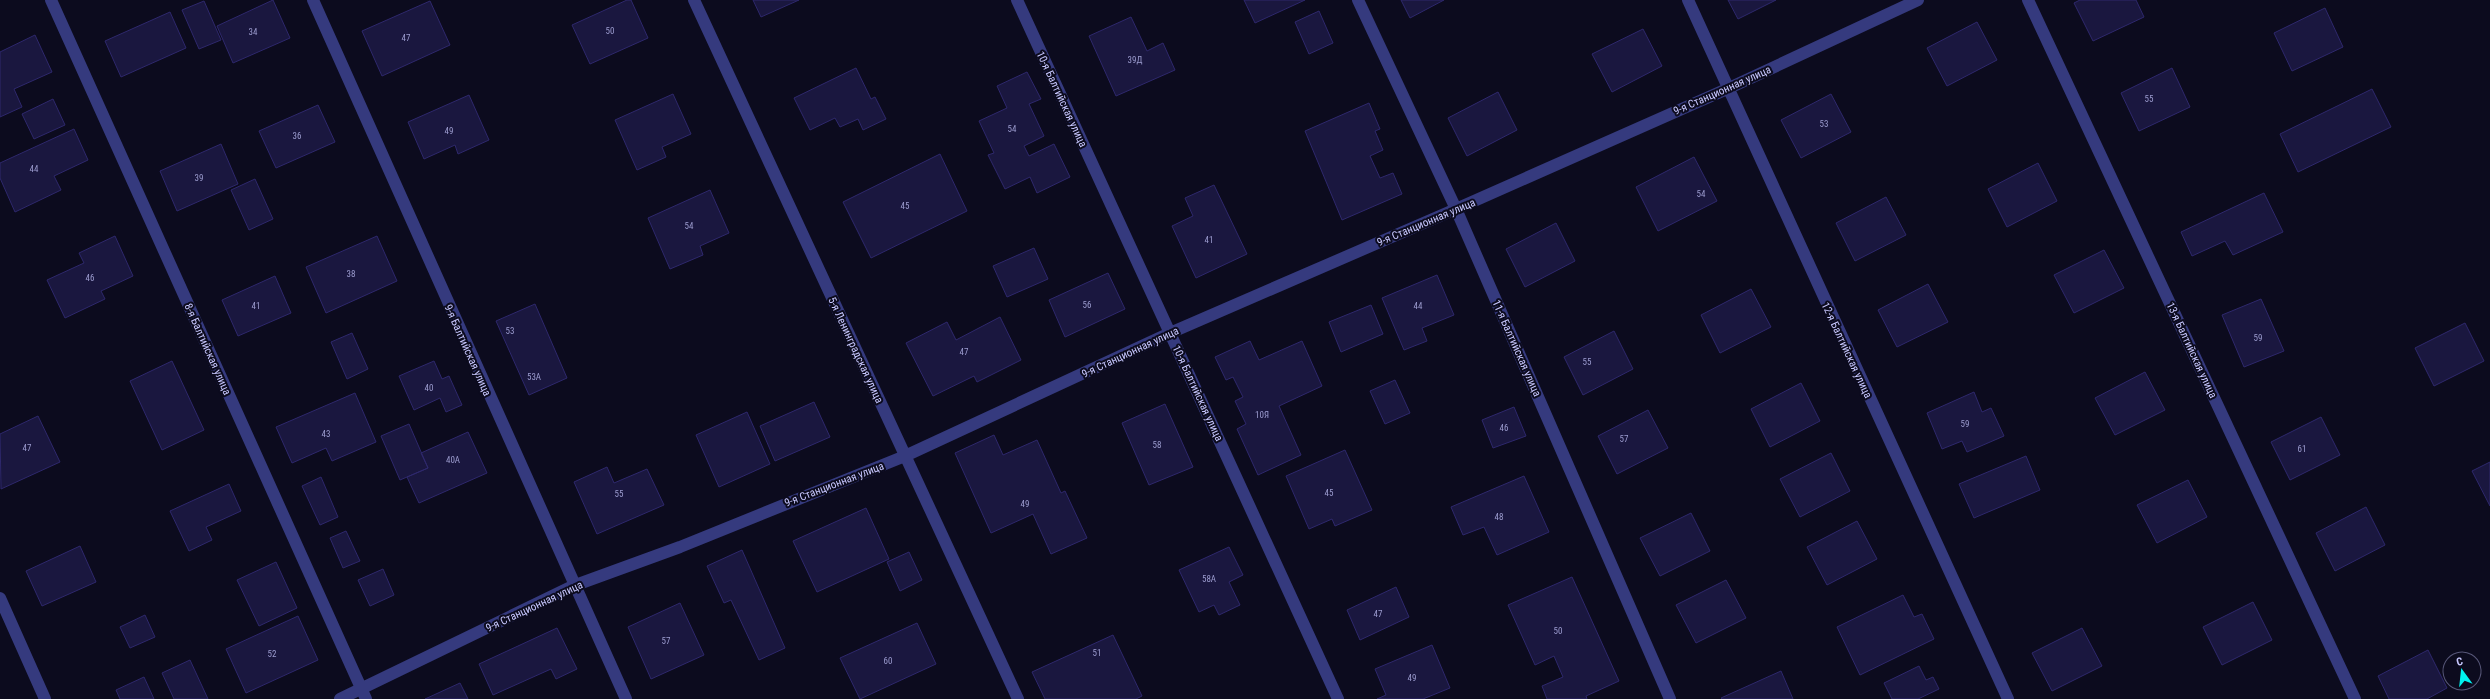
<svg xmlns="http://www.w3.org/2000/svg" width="2490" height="699" font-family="'Roboto Condensed',sans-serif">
<rect width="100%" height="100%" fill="#0c0b1e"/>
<path fill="#1a173f" stroke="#2e286c" d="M273,0L290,38L233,63L217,26Z
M627,0H631L648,38L590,64L572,25Z
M753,0H799L761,17Z
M1244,0H1305L1255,23Z
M1401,0H1444L1410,18Z
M1728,0H1776L1738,19Z
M2080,0H2136L2144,17L2093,41L2074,3Z
M204,1L221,40L199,49L182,10Z
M430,1L450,45L382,76L362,31Z
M2325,8L2343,47L2292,71L2274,33Z
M1319,11L1333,43L1309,54L1295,22Z
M170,12L186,48L121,77L105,41Z
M1131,17L1147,51L1163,43L1175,70L1116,96L1089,36Z
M1977,22L1997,60L1947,86L1927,48Z
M1643,29L1662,66L1612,92L1592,54Z
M35,35L52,72L14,89L22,107L0,117V52Z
M856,68L871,99L875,97L886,119L863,130L858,119L840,127L835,118L810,130L794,98Z
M2172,68L2190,107L2139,131L2121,93Z
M1027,72L1041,99L1029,104L1044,136L1024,146L1029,156L1054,144L1070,177L1037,193L1030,177L1005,189L988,155L994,153L979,121L1007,108L997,86Z
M2372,89L2391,127L2298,172L2280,134Z
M1498,92L1517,130L1467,156L1448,118Z
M673,94L691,134L662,147L666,157L637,170L615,120Z
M1831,94L1851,132L1801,158L1781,120Z
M469,95L489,140L458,154L455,145L424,159L408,122Z
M53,99L65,125L34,139L22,114Z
M1369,103L1380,129L1375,131L1383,150L1370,156L1380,178L1393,173L1402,194L1342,220L1305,131Z
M318,105L335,142L276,168L259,131Z
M74,129L88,160L54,176L61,190L15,212L0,178V163Z
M221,144L238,184L177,211L160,171Z
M940,154L967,211L871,258L843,202Z
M1694,157L1717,201L1658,231L1636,187Z
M2038,163L2057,201L2007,227L1988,189Z
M255,179L273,219L249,230L231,190Z
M1214,185L1247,254L1196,278L1172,226L1193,216L1185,198Z
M710,190L729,233L700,246L703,255L670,269L648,218Z
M2264,193L2283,232L2233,255L2225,241L2192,256L2181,232Z
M1886,197L1906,235L1855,261L1836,223Z
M1556,223L1575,261L1525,287L1506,249Z
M115,236L133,276L101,291L105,299L65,318L47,280L84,263L79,253Z
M377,236L397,281L326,313L306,267Z
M1034,248L1048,279L1007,297L993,266Z
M2104,250L2124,288L2074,313L2054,275Z
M1108,273L1125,309L1065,337L1049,300Z
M1437,275L1454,315L1422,328L1427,341L1404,350L1382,298Z
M275,276L291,313L238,336L222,300Z
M1928,284L1948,322L1897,347L1878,310Z
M1751,289L1771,327L1720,353L1701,315Z
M2261,299L2284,351L2244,367L2222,315Z
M535,304L567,378L529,395L496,321Z
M1371,305L1383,334L1341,352L1329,322Z
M1000,317L1021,360L977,382L974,376L933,396L906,343L947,322L956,340Z
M2465,323L2484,361L2434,386L2415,348Z
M1614,331L1633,369L1583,395L1564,357Z
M352,333L368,369L347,379L331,342Z
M1250,341L1259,360L1302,341L1322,386L1279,406L1301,455L1258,475L1237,429L1246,424L1235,401L1243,397L1233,377L1226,380L1215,357Z
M172,361L204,430L162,450L130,381Z
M434,361L442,379L449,376L462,405L446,412L440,398L414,410L399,376Z
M2145,372L2165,410L2115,435L2095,398Z
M1395,380L1410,413L1385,424L1370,391Z
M1801,383L1820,421L1770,447L1751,409Z
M1974,392L1982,412L1991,408L2004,436L1967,452L1962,441L1942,449L1927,413Z
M355,393L376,442L332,461L326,448L292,463L276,427Z
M814,402L830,437L775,461L760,426Z
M1165,404L1193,467L1149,485L1122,423Z
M1514,407L1526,436L1493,448L1482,420Z
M1648,410L1668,448L1617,474L1598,436Z
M747,412L770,464L719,487L696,435Z
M38,416L60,462L1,489L0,434Z
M2321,417L2340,455L2290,480L2271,442Z
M409,424L428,468L400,480L381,436Z
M468,432L487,473L419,503L407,477L428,468L421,453Z
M994,435L1003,455L1037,440L1061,493L1065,491L1087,538L1051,554L1033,514L991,533L955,453Z
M1345,450L1372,510L1335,526L1332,519L1309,529L1286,476Z
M1831,453L1850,491L1800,517L1780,479Z
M2026,456L2040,490L1974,518L1959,484Z
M2490,462V506L2472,471Z
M607,467L614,483L647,469L664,505L597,534L574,482Z
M1524,476L1549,532L1497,555L1484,527L1463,535L1451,507Z
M321,477L338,517L320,525L302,486Z
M2188,480L2207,517L2157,543L2137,505Z
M229,484L241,511L206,527L212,540L189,551L170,511Z
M2366,507L2385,545L2335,571L2316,533Z
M866,508L889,559L817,592L793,541Z
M1691,513L1710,551L1660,576L1640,538Z
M1857,521L1877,559L1827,585L1807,547Z
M346,531L360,561L343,568L330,538Z
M80,546L96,582L42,606L26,571Z
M1229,547L1243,575L1229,582L1240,605L1219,615L1214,605L1199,612L1179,570Z
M742,550L785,648L759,660L731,600L724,603L707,566Z
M909,552L922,580L900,591L887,562Z
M276,562L297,608L259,626L237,580Z
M383,569L394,595L370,606L358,580Z
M1572,577L1619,681L1586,696L1587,699H1547L1542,686L1563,677L1554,656L1535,665L1508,605Z
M1726,580L1746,618L1696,643L1676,605Z
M1396,587L1409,617L1360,640L1347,610Z
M1903,595L1914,617L1922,614L1934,639L1860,675L1837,627Z
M2253,602L2272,640L2222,665L2203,627Z
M680,603L704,655L651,679L628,627Z
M145,615L155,637L130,648L120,627Z
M298,616L318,660L246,693L226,649Z
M917,623L936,664L860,699L840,658Z
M557,628L577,669L556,679L551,669L493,695L479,664Z
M2082,628L2102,666L2052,691L2032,653Z
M1113,635L1142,696L1136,699H1045L1032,672Z
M1432,645L1450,688L1423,699H1377L1386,695L1375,669Z
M2428,650L2447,688L2427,699H2389L2378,676Z
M190,660L208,699H174L162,673Z
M1919,666L1926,680L1933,677L1939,689L1918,699H1892L1884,683Z
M1781,671L1793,699H1722L1721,698Z
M144,677L154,699H120L116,690Z
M460,683L468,699H425Z"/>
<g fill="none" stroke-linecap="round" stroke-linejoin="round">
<path stroke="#353a7e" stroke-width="12" d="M51,0L366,699
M313,0L626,699
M694,0L1018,699
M1017,0L1338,699
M1358,0L1456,209L1670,699
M1688,0L2008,699
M2028,0L2355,699
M0,598L45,699
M340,699L573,586L680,547L905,456L1170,333L1456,209L1727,89L1918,0"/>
</g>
<g text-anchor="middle" stroke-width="4" stroke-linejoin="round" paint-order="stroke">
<g font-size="9" fill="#9c9ccf">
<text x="610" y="34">50</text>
<text x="253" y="35">34</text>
<text x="406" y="41">47</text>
<text x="1135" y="63">39Д</text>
<text x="2149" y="102">55</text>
<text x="1824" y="127">53</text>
<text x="1012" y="132">54</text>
<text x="449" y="134">49</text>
<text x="297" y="139">36</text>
<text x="34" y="172">44</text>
<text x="199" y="181">39</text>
<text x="1701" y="197">54</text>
<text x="905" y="209">45</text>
<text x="689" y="229">54</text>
<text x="1209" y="243">41</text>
<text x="351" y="277">38</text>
<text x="90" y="281">46</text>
<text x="1087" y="308">56</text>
<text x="256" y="309">41</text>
<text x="1418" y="309">44</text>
<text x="510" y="334">53</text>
<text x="2258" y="341">59</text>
<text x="964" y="355">47</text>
<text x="1587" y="365">55</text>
<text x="534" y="380">53А</text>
<text x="429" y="391">40</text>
<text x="1262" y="418">10Я</text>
<text x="1965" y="427">59</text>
<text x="1504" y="431">46</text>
<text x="326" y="437">43</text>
<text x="1624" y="442">57</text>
<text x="1157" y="448">58</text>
<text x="27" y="451">47</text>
<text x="2302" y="452">61</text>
<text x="453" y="463">40А</text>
<text x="1329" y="496">45</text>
<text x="619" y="497">55</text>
<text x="1025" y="507">49</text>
<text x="1499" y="520">48</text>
<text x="1209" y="582">58А</text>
<text x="1378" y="617">47</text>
<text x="1558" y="634">50</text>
<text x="666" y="644">57</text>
<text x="1097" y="656">51</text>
<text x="272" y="657">52</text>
<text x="888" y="664">60</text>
<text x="1412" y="681">49</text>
</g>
<g font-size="11" fill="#c8c8ff" stroke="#0c0b1e">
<text transform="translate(1722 90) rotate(-24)" y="4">9-я Станционная улица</text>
<text transform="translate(1062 99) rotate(65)" y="4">10-я Балтийская улица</text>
<text transform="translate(1426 222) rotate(-23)" y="4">9-я Станционная улица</text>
<text transform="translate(1517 348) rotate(66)" y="4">11-я Балтийская улица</text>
<text transform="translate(208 349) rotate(66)" y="4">8-я Балтийская улица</text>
<text transform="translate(468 350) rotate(66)" y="4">9-я Балтийская улица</text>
<text transform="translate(856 350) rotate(65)" y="4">5-я Ленинградская улица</text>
<text transform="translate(1847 350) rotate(65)" y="4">12-я Балтийская улица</text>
<text transform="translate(2192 350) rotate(65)" y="4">13-я Балтийская улица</text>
<text transform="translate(1130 352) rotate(-25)" y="4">9-я Станционная улица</text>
<text transform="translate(1198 393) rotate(65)" y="4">10-я Балтийская улица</text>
<text transform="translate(834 484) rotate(-21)" y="4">9-я Станционная улица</text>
<text transform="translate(534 606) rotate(-25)" y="4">9-я Станционная улица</text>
</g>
</g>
<g transform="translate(2462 671) rotate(345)"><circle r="19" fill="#0c0b1e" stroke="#575778"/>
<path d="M0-3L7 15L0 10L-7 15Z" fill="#00f3f0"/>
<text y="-6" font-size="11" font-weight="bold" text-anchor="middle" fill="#c8c8ff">С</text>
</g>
</svg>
